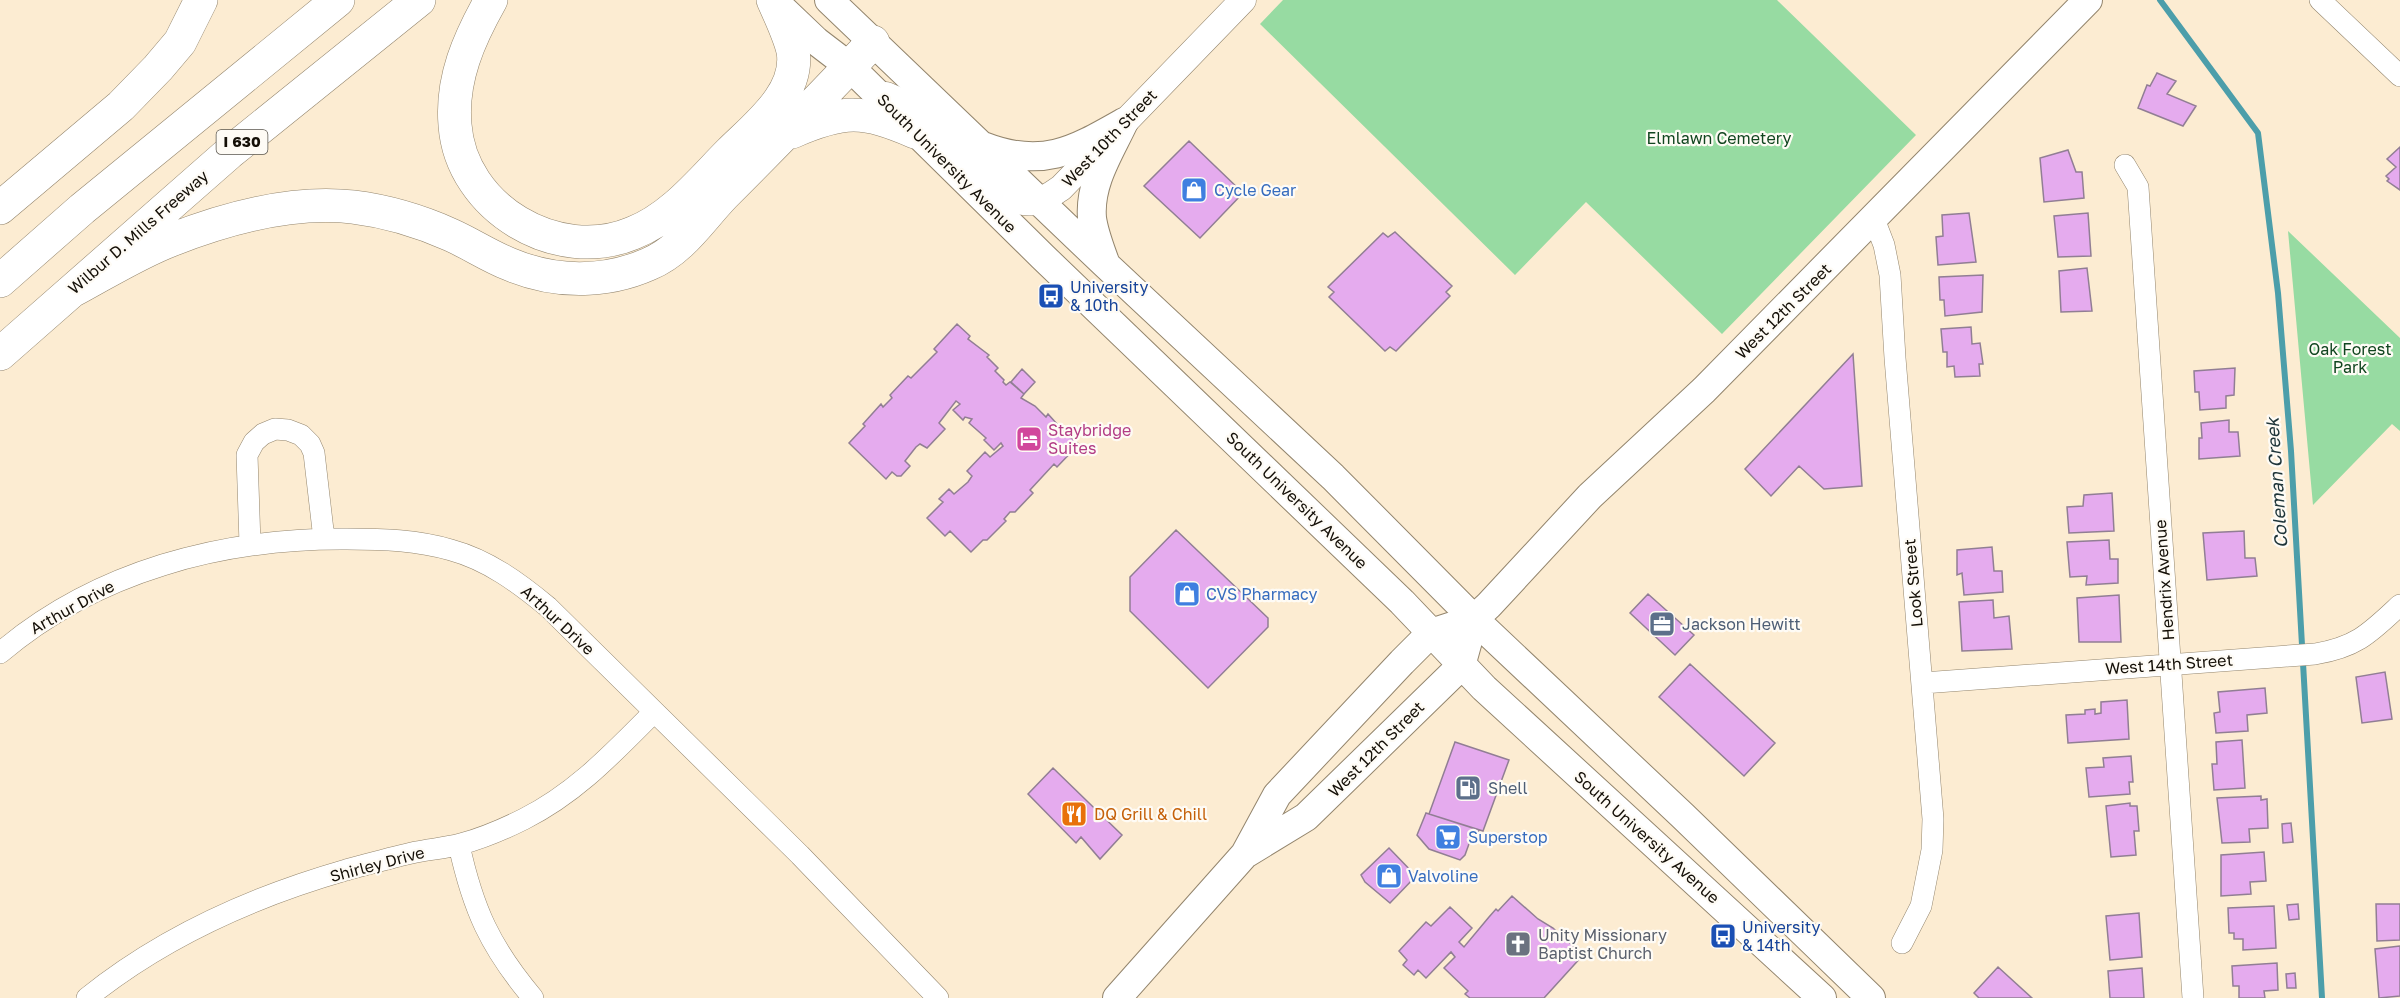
<svg xmlns="http://www.w3.org/2000/svg" width="2400" height="998" font-family="'Golos Text',sans-serif">
<rect width="100%" height="100%" fill="#fcecd2"/>
<path fill="#97dba2" d="M1283,0H1777L1916,135L1722,334L1586,202L1515,275L1260,24Z
M2288,231L2400,338V431L2392,424L2313,505Z"/>
<g fill="none" stroke-linecap="round" stroke-linejoin="round">
<path stroke="#4c9eaa" stroke-width="6" d="M2160,0L2258,133L2278,293L2291,451L2322,998"/>
</g>
<path fill="#e5abee" stroke="#917e94" stroke-width="1.5" d="M2157,73L2176,81L2167,94L2196,106L2183,126L2138,108L2147,85L2150,86Z
M1189,141L1243,193L1200,238L1144,186Z
M2400,147V190L2387,181L2389,179L2386,176L2396,167L2387,159Z
M2068,150L2076,172H2082L2084,198L2044,202L2040,158Z
M1969,213L1976,262L1938,265L1936,237L1943,236L1942,215Z
M2088,213L2091,256L2058,257L2054,216Z
M1395,232L1452,286L1446,292L1450,296L1396,351L1390,347L1385,351L1329,297L1334,292L1328,287L1383,233L1388,237Z
M2087,268L2092,311L2061,312L2059,271Z
M1983,275L1982,312L1945,316L1944,300H1940L1939,277Z
M957,324L970,336L968,339L989,355L987,357L998,368L995,371L1004,380L1003,382L1006,385L1010,382L1024,394L1021,398L1035,406L1046,417L1048,414L1066,434L1079,444L1057,467L1054,464L1030,490L1033,493L1015,512H1010L1004,519L1006,521L987,540H983L971,552L950,531L945,536L927,518L943,502L939,499L949,489L954,494L968,482L972,476L967,471L985,452L990,457L1003,446L1001,443L994,450L984,440L986,438L969,423L972,419L965,417L963,420L953,410L960,404L956,401L939,423L945,429L927,448L920,444L916,447L905,461L910,466L901,476H897L892,472L886,479L849,443L865,426L863,424L881,404L883,407L892,398L890,395L908,376L911,378L937,352L934,349Z
M1971,327L1972,344L1980,343L1983,364H1979L1980,376L1955,377L1954,366L1947,367V352H1943L1941,329Z
M1853,354L1862,486L1824,489L1799,466L1771,496L1745,469Z
M2235,368L2234,395L2226,396V408L2200,410L2199,392H2195L2194,371Z
M1022,369L1035,382L1024,394L1011,382Z
M2229,420V432H2238L2240,456L2199,459V438H2202L2201,423Z
M2112,493L2114,531L2069,533L2067,507L2083,506L2084,495Z
M1176,530L1268,618V627L1208,688L1130,611V577Z
M2244,531L2245,558H2255L2257,576L2207,580L2203,533Z
M2109,540L2110,559H2118V583L2086,585L2087,576L2070,577L2067,542Z
M1992,547L1994,571H2002L2003,592L1964,595L1962,573L1957,575V550Z
M1648,594L1694,635L1675,655L1630,613Z
M2119,595L2121,642H2079L2077,598Z
M1993,600L1994,618L2009,616L2012,649L1962,651L1959,602Z
M1690,664L1775,743L1744,776L1659,697Z
M2385,672L2392,719L2362,723L2356,677Z
M2265,688L2267,713L2247,715L2248,731L2216,733L2214,713L2220,712L2218,692Z
M2127,700L2129,739L2068,743L2066,715L2085,714V710L2095,709V714L2101,713V702Z
M2242,740L2245,788L2214,790L2212,764H2217L2216,742Z
M1455,742L1509,760L1483,831L1429,814Z
M2131,756L2133,782H2129L2130,794L2089,797L2086,768L2104,767L2103,758Z
M1053,768L1122,835L1100,859L1081,837L1076,843L1028,794Z
M2261,796V800L2267,799L2268,828L2249,829L2250,842L2222,843L2217,798Z
M2130,803V806H2137L2139,831H2134L2136,855L2111,857L2106,806Z
M1426,813L1479,830L1475,839L1470,841L1465,855L1460,860L1429,849L1417,835Z
M2291,823L2293,842L2283,843L2282,824Z
M1389,848L1416,876L1390,903L1365,882L1361,875Z
M2264,852L2266,881L2250,882L2251,894L2221,896V855Z
M1512,896L1538,919L1553,928L1583,955L1544,998H1470L1465,994L1468,991L1444,968L1455,957L1451,952L1426,978L1418,970L1414,975L1403,965L1407,960L1399,951L1426,922L1431,926L1450,907L1472,928L1459,942L1464,947L1489,917L1496,909L1498,911Z
M2298,904L2299,919L2289,920L2287,905Z
M2376,904H2400V940L2377,941Z
M2274,906L2276,948L2243,950V939H2234V933H2229L2228,908Z
M2139,913L2142,957L2110,960L2106,916Z
M2400,946V996L2379,998L2375,949Z
M2277,963L2278,990L2264,991L2265,998H2239V986H2233L2232,966Z
M1998,967L2032,998H1979L1974,993Z
M2142,968L2144,998H2110L2108,971Z
M2295,973L2296,988H2287L2286,974Z"/>
<g fill="none" stroke-linecap="round" stroke-linejoin="round">
<defs>
<path id="minor" d="M2320,0L2400,76
M2125,165L2138,187L2193,998
M1874,219L1884,245L1890,275L1895,358L1933,819L1932,850L1921,906L1902,943
M250,544L247,455L254,442L263,434L275,429L288,430L301,435L310,444L314,453L324,539
M0,653C96,571 223,538 347,539C383,539 417,540 451,550C488,560 519,583 548,607L800,855L938,998
M1923,683L2315,654C2357,647 2370,633 2400,605
M459,845C473,909 490,947 533,998
M87,998C164,936 252,897 346,870C369,864 393,857 416,852C431,849 446,848 461,844C483,838 504,829 524,819C576,793 613,753 653,713"/>
<path id="tertiary" d="M886,95C926,110 954,149 985,178C996,187 1008,200 1024,202C1039,205 1050,195 1061,188L1243,0"/>
<path id="secondary" d="M829,0L1105,264L1333,477L1474,619L1683,816L1871,998
M774,1L816,41L850,67L1043,257L1402,602L1484,688L1822,998
M983,146C1042,169 1073,151 1124,122
M1105,262C1100,248 1094,233 1092,218C1089,183 1110,152 1124,122
M1247,853L1306,817L1461,666L1474,619
M1117,998L1245,854L1277,795L1402,662L1431,633L1474,619L1489,605L1590,496L1704,390L2088,0"/>
<path id="motorway" d="M491,0C469,39 451,79 455,125C461,208 557,265 633,233C673,217 701,181 730,152C756,126 800,93 793,51C789,34 780,16 773,0
M792,132C845,109 863,110 915,132
M0,208L121,106L158,68L180,42L201,0
M0,281L82,209L338,0
M72,291C104,274 137,253 171,240C227,218 292,200 353,207C386,211 420,221 451,235C471,244 489,256 509,264C554,283 604,284 649,264C682,250 700,220 724,195C774,145 824,94 873,42
M0,354L229,153L419,0"/>
</defs>
<use href="#minor" stroke="#93856d" stroke-width="22"/>
<use href="#tertiary" stroke="#93856d" stroke-width="27"/>
<use href="#secondary" stroke="#93856d" stroke-width="30"/>
<use href="#motorway" stroke="#93856d" stroke-width="34"/>
<use href="#minor" stroke="#fff" stroke-width="21"/>
<use href="#tertiary" stroke="#fff" stroke-width="26"/>
<use href="#secondary" stroke="#fff" stroke-width="28"/>
<use href="#motorway" stroke="#fff" stroke-width="33"/>
</g>
<defs>
<symbol id="shop-square" viewBox="-11 -11 22 22"><rect x="-9" y="-9" width="18" height="18" rx="4" fill="#3f7fe0" stroke="#fefbf5"/><path d="M-5-2.5h2.3a2.7 3.5 0 0 1 5.4 0H5L5.5 6h-11ZM-1.5-2.5h3a1.5 2.3 0 0 0-3 0Z" fill="#fff"/></symbol>
<symbol id="bus-square" viewBox="-11 -11 22 22"><rect x="-9" y="-9" width="18" height="18" rx="4" fill="#1a4fb4" stroke="#fefbf5"/><path d="M-5-6H5V4H4V6H2V4H-2V6H-4V4H-5ZM-3.5-4V0h7V-4ZM-3.5 1.2v1.5H-2V1.2ZM2 1.2v1.5H3.5V1.2Z" fill="#fff"/></symbol>
<symbol id="hotel-square" viewBox="-11 -11 22 22"><rect x="-9" y="-9" width="18" height="18" rx="4" fill="#d1479c" stroke="#fefbf5"/><path d="M-6-4.5h1.5V1H6V5H4.5V3h-9V5H-6ZM-4 0a1.8 1.8 0 1 1 3.6 0ZM.5 0V-2.5h3Q6-2.5 6 0Z" fill="#fff"/></symbol>
<symbol id="office-square" viewBox="-11 -11 22 22"><rect x="-9" y="-9" width="18" height="18" rx="4" fill="#5c6f8a" stroke="#fefbf5"/><path d="M-6-3h4V-5.5h4V-3h4V5H-6ZM-1-4.5V-3h2v-1.5ZM-6 0V1H6V0Z" fill="#fff"/></symbol>
<symbol id="fuel-square" viewBox="-11 -11 22 22"><rect x="-9" y="-9" width="18" height="18" rx="4" fill="#5c6f8a" stroke="#fefbf5"/><path d="M-5.5-6h7V0h2V4h1.3V-2.5L3-4.5l.8-.8L6-3V5H2.5V1h-1V6h-7ZM-4.2-4.7v3.2H.2V-4.7Z" fill="#fff"/></symbol>
<symbol id="restaurant-square" viewBox="-11 -11 22 22"><rect x="-9" y="-9" width="18" height="18" rx="4" fill="#e8710a" stroke="#fefbf5"/><path d="M-5-6h1v4h1v-4h1v4h1v-4h1v5L-1.5 .5V6h-2V.5L-5-1ZM5-6V6H3V1.5H1.5Q1.5-4 5-6Z" fill="#fff"/></symbol>
<symbol id="supermarket-square" viewBox="-11 -11 22 22"><rect x="-9" y="-9" width="18" height="18" rx="4" fill="#3f7fe0" stroke="#fefbf5"/><path d="M-6-5.5h2.5l.6 2H6L4.5 2H-2.5L-4.4-4H-6ZM-1.5 3.2a1.3 1.3 0 1 0 .1 0ZM3 3.2a1.3 1.3 0 1 0 .1 0Z" fill="#fff"/></symbol>
<symbol id="church-square" viewBox="-11 -11 22 22"><rect x="-9" y="-9" width="18" height="18" rx="4" fill="#6b7280" stroke="#fefbf5"/><path d="M-1.2-6h2.4v3.5h3.3v2.4h-3.3V6h-2.4V-.1h-3.3v-2.4h3.3Z" fill="#fff"/></symbol>
</defs>
<g fill-rule="evenodd">
<use href="#shop-square" x="1179" y="175" width="30" height="30"/>
<use href="#bus-square" x="1036" y="281" width="30" height="30"/>
<use href="#hotel-square" x="1014" y="424" width="30" height="30"/>
<use href="#shop-square" x="1172" y="579" width="30" height="30"/>
<use href="#office-square" x="1647" y="609" width="30" height="30"/>
<use href="#fuel-square" x="1453" y="773" width="30" height="30"/>
<use href="#restaurant-square" x="1059" y="799" width="30" height="30"/>
<use href="#supermarket-square" x="1433" y="822" width="30" height="30"/>
<use href="#shop-square" x="1374" y="861" width="30" height="30"/>
<use href="#bus-square" x="1708" y="921" width="30" height="30"/>
<use href="#church-square" x="1503" y="929" width="30" height="30"/>
</g>
<g text-anchor="middle" stroke-width="4.5" stroke-linejoin="round" paint-order="stroke">
<rect fill="#fefbf5" stroke="#5a564e" stroke-width="1.5" x="216.5" y="130" width="51" height="24" rx="4.5"/>
<g font-size="15" font-weight="bold" fill="#140f07">
<text x="242" y="147">I 630</text>
</g>
<g font-size="16" fill="#140f07" stroke="#fefbf5">
<text transform="translate(1109 138) rotate(-46)" y="6">West 10th Street</text>
<text transform="translate(947 163) rotate(45)" y="6">South University Avenue</text>
<text transform="translate(138 232) rotate(-41)" y="6">Wilbur D. Mills Freeway</text>
<text transform="translate(1783 311) rotate(-45)" y="6">West 12th Street</text>
<text transform="translate(1297 500) rotate(44)" y="6">South University Avenue</text>
<text transform="translate(2164 580) rotate(-94)" y="6">Hendrix Avenue</text>
<text transform="translate(1913 583) rotate(-95)" y="6">Look Street</text>
<text transform="translate(72 607) rotate(-29)" y="6">Arthur Drive</text>
<text transform="translate(558 620) rotate(43)" y="6">Arthur Drive</text>
<text transform="translate(2169 664) rotate(-4)" y="6">West 14th Street</text>
<text transform="translate(1376 749) rotate(-45)" y="6">West 12th Street</text>
<text transform="translate(1647 837) rotate(42)" y="6">South University Avenue</text>
<text transform="translate(377 864) rotate(-15)" y="6">Shirley Drive</text>
</g>
<g font-size="16" fill="#10451f" stroke="#fefbf5">
<text x="1719" y="144">Elmlawn Cemetery</text>
<text x="2350" y="355">Oak Forest<tspan x="2350" dy="18">Park</tspan></text>
</g>
<g font-size="16" fill="#366cbe" stroke="#fefbf5" text-anchor="start">
<text x="1214" y="196">Cycle Gear</text>
<text x="1206" y="600">CVS Pharmacy</text>
<text x="1468" y="843">Superstop</text>
<text x="1408" y="882">Valvoline</text>
</g>
<g font-size="16" fill="#164399" stroke="#fefbf5" text-anchor="start">
<text x="1070" y="293">University<tspan x="1070" dy="18">&amp; 10th</tspan></text>
<text x="1742" y="933">University<tspan x="1742" dy="18">&amp; 14th</tspan></text>
</g>
<g font-size="16" fill="#b23c85" stroke="#fefbf5" text-anchor="start">
<text x="1048" y="436">Staybridge<tspan x="1048" dy="18">Suites</tspan></text>
</g>
<g font-size="16" fill="#4e5e75" stroke="#fefbf5" text-anchor="start">
<text x="1682" y="630">Jackson Hewitt</text>
<text x="1488" y="794">Shell</text>
</g>
<g font-size="16" fill="#c56008" stroke="#fefbf5" text-anchor="start">
<text x="1094" y="820">DQ Grill &amp; Chill</text>
</g>
<g font-size="16" fill="#5b616d" stroke="#fefbf5" text-anchor="start">
<text x="1538" y="941">Unity Missionary<tspan x="1538" dy="18">Baptist Church</tspan></text>
</g>
<g font-size="18" font-style="italic" fill="#1f3539" stroke="#fefbf5">
<text transform="translate(2277 483) rotate(-94)" y="6">Coleman Creek</text>
</g>
</g>
</svg>
